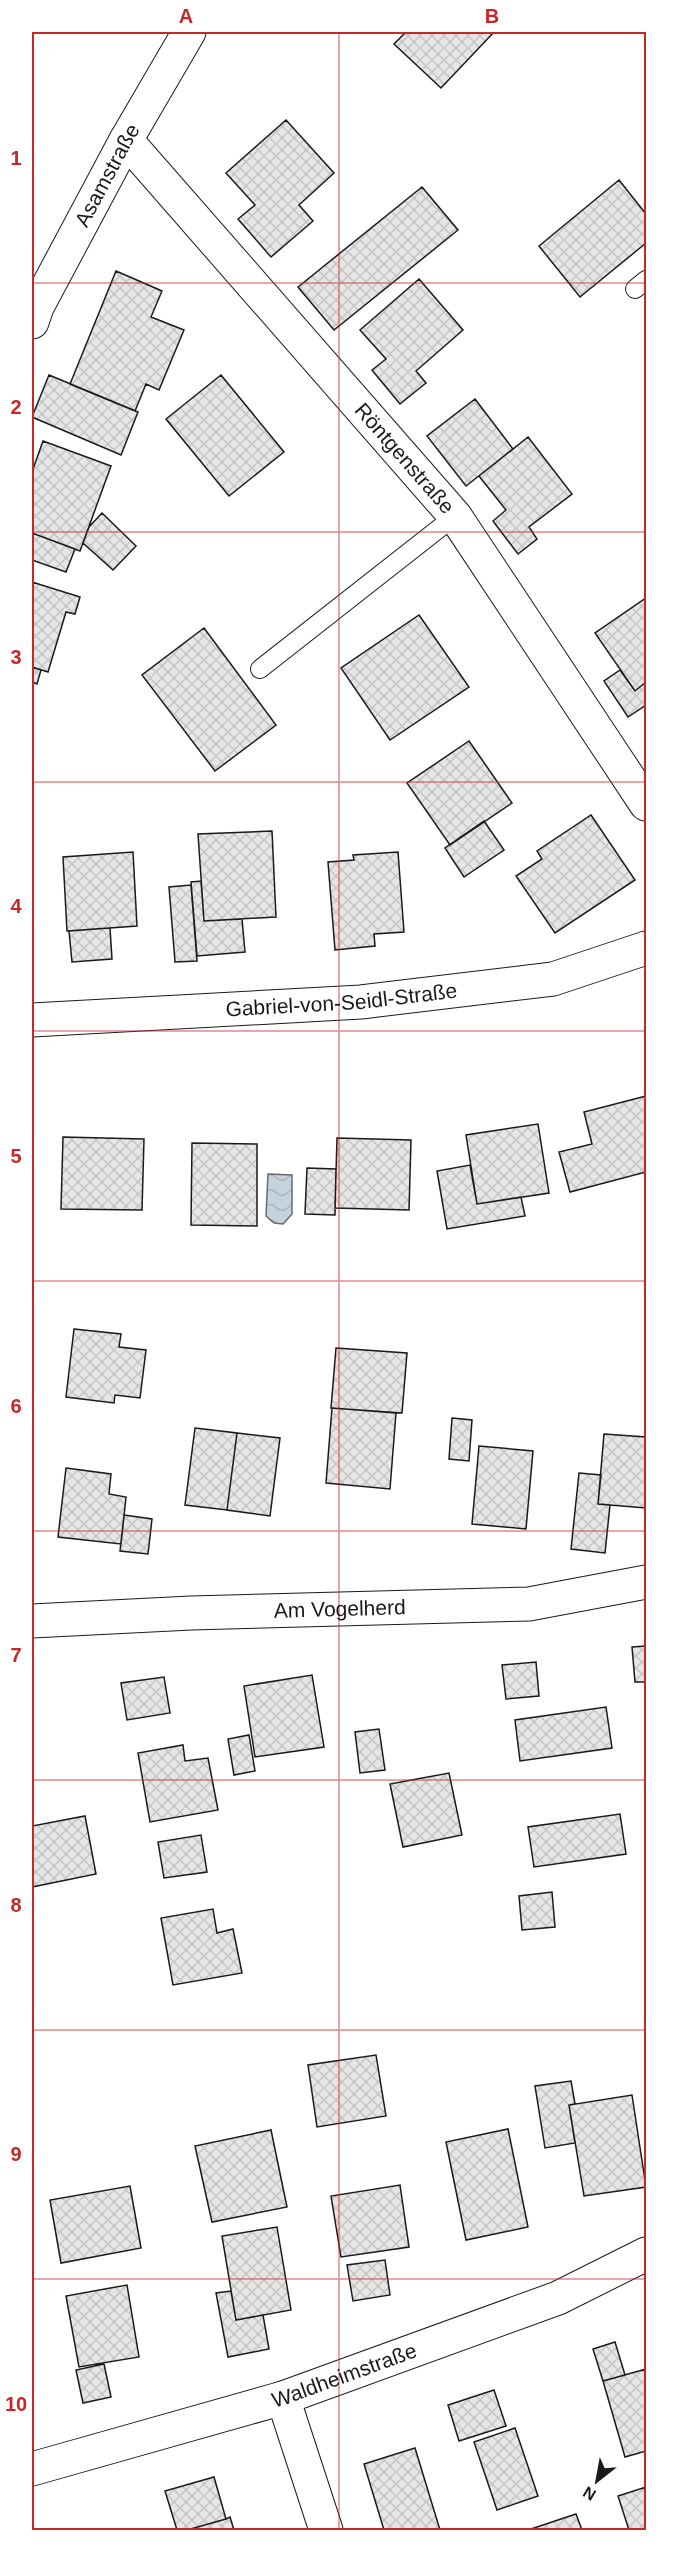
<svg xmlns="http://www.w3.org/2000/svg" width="678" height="2562" font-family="Helvetica,sans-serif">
<defs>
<pattern id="water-waves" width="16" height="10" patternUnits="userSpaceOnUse" patternTransform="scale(1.5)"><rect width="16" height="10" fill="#c6d2dc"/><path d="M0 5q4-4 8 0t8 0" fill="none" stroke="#aab4bc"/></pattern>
<pattern id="building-cross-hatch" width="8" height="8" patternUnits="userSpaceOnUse" patternTransform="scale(1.5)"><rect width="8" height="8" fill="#e6e6e6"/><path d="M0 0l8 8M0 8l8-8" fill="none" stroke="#c5c5c5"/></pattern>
</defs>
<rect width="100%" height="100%" fill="#fff"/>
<path fill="url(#water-waves)" stroke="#6a6a6a" stroke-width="1.5" d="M268,1174L292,1175V1214L283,1224L274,1223L266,1216Z"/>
<path fill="url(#building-cross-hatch)" stroke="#1a1a1a" stroke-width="1.5" d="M406,32H494L441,88L394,44Z
M286,120L334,173L299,205L313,221L271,257L238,219L255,205L226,173Z
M619,180L646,214V243L580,297L539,246Z
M422,187L458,230L334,330L298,287Z
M116,271L162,291L151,317L184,330L159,390L146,384L135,411L70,384Z
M419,279L463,330L416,371L426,383L400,404L372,370L386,359L360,330Z
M49,375L138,412L121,455L32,417Z
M221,375L284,452L229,496L166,419Z
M475,399L513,449L466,486L427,436Z
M528,437L572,494L529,527L537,539L518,554L493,521L506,510L479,476Z
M43,441L111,466L80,551L32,533V472Z
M102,513L136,546L113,570L83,543L89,527Z
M32,533L75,549L66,572L32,560Z
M32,582L80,597L75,614L66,612L48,672L32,667Z
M646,598V682L635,691L595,633Z
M419,615L469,687L390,740L341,668Z
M204,628L276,725L215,771L142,675Z
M32,667L41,670L37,684L32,682Z
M620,670L635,691L646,682V705L628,717L604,681Z
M469,741L512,803L450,845L407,783Z
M591,815L635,880L555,933L516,876L542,859L537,851Z
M484,821L504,850L464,877L445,848Z
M272,831L276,917L204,921L198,834Z
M133,852L137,926L67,931L63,857Z
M398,852L404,932L374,934L375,946L335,950L328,862L354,860L353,855Z
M201,881L204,921L242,919L245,952L197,956L191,882Z
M191,885L197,961L175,962L169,887Z
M110,928L112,959L72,962L69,931Z
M646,1096V1172L570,1192L559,1152L592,1144L584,1112Z
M538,1124L549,1193L477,1204L466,1135Z
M63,1137L144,1139L142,1210L61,1209Z
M337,1138L411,1140L409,1210L335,1208Z
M192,1143L257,1144V1226L191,1225Z
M470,1165L477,1204L521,1197L525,1216L447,1229L437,1171Z
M307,1168L336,1169L335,1215L305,1214Z
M74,1329L121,1334L119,1347L146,1350L140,1398L115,1395L114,1403L66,1397Z
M336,1348L407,1353L402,1413L331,1408Z
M332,1408L396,1413L390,1489L326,1483Z
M452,1418L472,1420L469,1461L449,1459Z
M195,1428L237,1433L227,1510L185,1505Z
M237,1433L280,1438L270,1516L227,1510Z
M604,1434L646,1437V1508L598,1504Z
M479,1446L533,1451L526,1529L472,1524Z
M66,1468L111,1474L109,1494L126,1497L121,1544L58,1537Z
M579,1473L601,1475L598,1504L610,1505L605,1553L571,1549Z
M124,1515L152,1519L148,1554L120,1551Z
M646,1646V1682H635L632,1647Z
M536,1662L539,1696L506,1699L502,1665Z
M312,1675L324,1747L255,1757L244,1686Z
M164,1677L170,1713L127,1720L121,1683Z
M606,1707L612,1748L520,1761L515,1720Z
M379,1729L385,1770L360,1773L355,1732Z
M249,1735L255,1771L234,1775L228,1739Z
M183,1745L185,1761L208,1758L218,1810L150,1822L138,1753Z
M449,1773L462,1835L403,1847L390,1784Z
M620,1814L626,1854L534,1867L528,1827Z
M85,1816L96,1874L32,1887V1826Z
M201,1835L207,1872L164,1878L158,1842Z
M552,1892L555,1927L522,1930L519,1896Z
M213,1909L217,1933L233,1929L242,1973L173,1985L161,1918Z
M376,2055L386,2116L317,2127L308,2065Z
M571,2081L575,2104L569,2105L575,2143L545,2148L535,2086Z
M632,2095L646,2187L584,2196L569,2105Z
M508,2129L528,2227L466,2240L446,2142Z
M271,2130L287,2207L212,2222L195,2146Z
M400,2185L409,2247L341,2257L331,2196Z
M130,2186L141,2248L61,2263L50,2200Z
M277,2227L291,2310L236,2320L222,2236Z
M385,2260L390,2295L353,2301L347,2265Z
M127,2285L139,2357L79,2367L66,2296Z
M231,2291L236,2320L263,2315L269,2349L228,2357L216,2293Z
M615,2342L625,2375L603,2381L593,2349Z
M104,2364L111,2397L83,2403L76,2370Z
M646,2369V2451L625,2457L603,2381Z
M494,2390L506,2426L459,2441L448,2405Z
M515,2428L538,2496L497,2510L474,2442Z
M415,2448L440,2530H384L364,2464Z
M214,2477L226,2519L187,2530H177L165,2491Z
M646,2487V2530H629L618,2496Z
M576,2514L582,2530H528Z
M230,2517L234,2530H187L226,2519Z"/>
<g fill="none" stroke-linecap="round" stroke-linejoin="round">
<defs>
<path id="service" d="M635,289L646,280
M260,669L455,516"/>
<g id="minor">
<path id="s1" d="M126,140L455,516L646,804"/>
<path id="s2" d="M32,322L37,307L126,140L189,32"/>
<path id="s3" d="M32,1020L361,1002L553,979L646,948"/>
<path id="s4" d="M32,1621L191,1613L529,1604L646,1582"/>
<path d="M283,2398L326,2530"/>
<path id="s5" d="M32,2469L283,2398L558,2298L646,2254"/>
</g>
</defs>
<use href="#service" stroke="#1a1a1a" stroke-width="20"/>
<use href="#minor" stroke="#1a1a1a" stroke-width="35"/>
<use href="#service" stroke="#fff" stroke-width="18"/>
<use href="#minor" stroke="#fff" stroke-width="33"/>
</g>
<path fill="none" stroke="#c62828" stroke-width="1.5" stroke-opacity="0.55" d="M339,32V2530M32,283H646M32,532H646M32,782H646M32,1031H646M32,1281H646M32,1531H646M32,1780H646M32,2030H646M32,2279H646"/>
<g text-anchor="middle" stroke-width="4.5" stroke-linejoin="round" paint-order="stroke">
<g font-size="21" fill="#1a1a1a" stroke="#fff">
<text dy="7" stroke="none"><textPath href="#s2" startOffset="165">Asamstraße</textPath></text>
<text dy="7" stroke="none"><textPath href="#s1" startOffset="423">Röntgenstraße</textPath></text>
<text dy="7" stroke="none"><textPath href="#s3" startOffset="310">Gabriel-von-Seidl-Straße</textPath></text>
<text dy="7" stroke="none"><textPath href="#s4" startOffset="308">Am Vogelherd</textPath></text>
<text dy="7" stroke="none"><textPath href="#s5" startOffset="326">Waldheimstraße</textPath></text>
</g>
</g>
<rect width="678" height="2562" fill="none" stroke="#ffffff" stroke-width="66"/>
<g transform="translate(597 2481) rotate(211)" stroke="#ffffff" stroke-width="4.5" paint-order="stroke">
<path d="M0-4.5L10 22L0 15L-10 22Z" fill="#1a1a1a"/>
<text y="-9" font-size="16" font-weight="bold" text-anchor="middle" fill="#1a1a1a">N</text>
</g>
<rect x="33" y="33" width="612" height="2496" fill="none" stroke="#c62828" stroke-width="2"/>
<g font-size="20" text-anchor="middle" font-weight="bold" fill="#c62828">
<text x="186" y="23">A</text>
<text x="492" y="23">B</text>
<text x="16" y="165">1</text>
<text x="16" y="414">2</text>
<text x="16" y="664">3</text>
<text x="16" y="913">4</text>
<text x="16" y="1163">5</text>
<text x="16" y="1413">6</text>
<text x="16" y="1662">7</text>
<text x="16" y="1912">8</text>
<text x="16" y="2161">9</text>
<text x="16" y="2411">10</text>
</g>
</svg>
